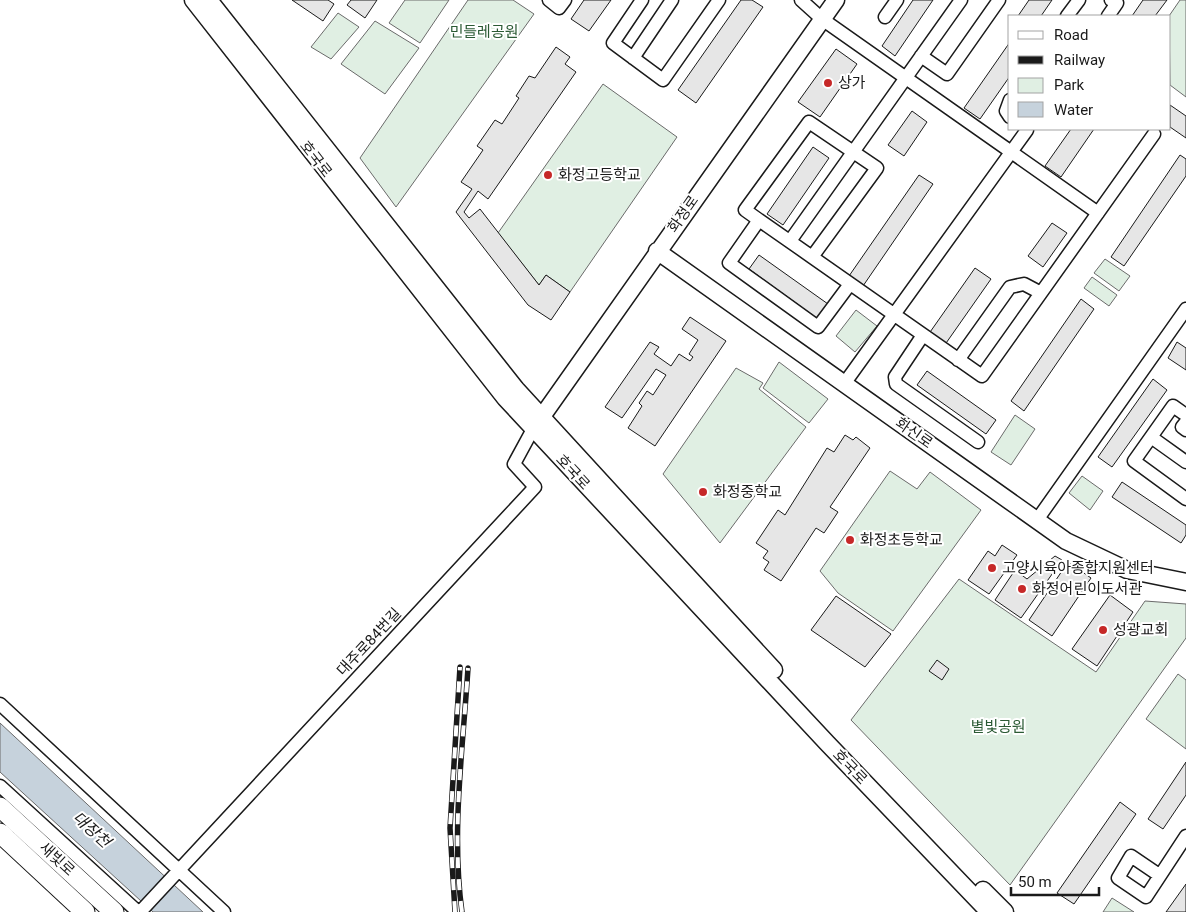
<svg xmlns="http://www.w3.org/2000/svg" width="1186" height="912" font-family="Roboto,'Noto Sans KR',sans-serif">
<rect width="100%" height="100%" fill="#fff"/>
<path fill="#e0efe3" stroke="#6a6a6a" d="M405,0H449L420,43L389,23Z
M468,0H513L534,14L396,207L360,158Z
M1180,0H1186V97L1170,85L1169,16Z
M338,13L359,27L331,59L311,47Z
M375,21L419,48L385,94L341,64Z
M603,84L677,137L570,292L546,275L539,285L498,233Z
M1105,259L1130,276L1119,291L1094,273Z
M1092,277L1117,295L1109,306L1084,288Z
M856,310L877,326L855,352L836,336Z
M779,362L828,399L809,423L763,388Z
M736,368L763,383L759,389L806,427L720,543L663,474Z
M1015,415L1035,429L1011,465L991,452Z
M890,471L917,489L930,472L981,510L893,631L838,593L820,571Z
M1082,476L1103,491L1090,510L1069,493Z
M959,579L1096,672L1145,601L1186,604V638L1010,885L851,720Z
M1178,674L1186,680V749L1146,719Z
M1112,898L1134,912H1103Z"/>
<path fill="#c6d2dc" stroke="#6a6a6a" d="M0,723L203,912H153L0,772Z"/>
<path fill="#e6e6e6" stroke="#1a1a1a" d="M292,0H328L334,4L323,21Z
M351,0H377L365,18L347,5Z
M584,0H611L589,31L571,19Z
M741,0H752L763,7L696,103L678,90Z
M913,0H933L895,56L882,46Z
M1029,0H1052L1041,16H1018Z
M1143,0H1167L1155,16H1132Z
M1010,42V76L980,119L964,108Z
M556,47L570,57L565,64L576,72L488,199L478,191L464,212L469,218L480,209L539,285L546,275L570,292L551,320L528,305L456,212L472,189L461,182L483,150L477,146L495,120L502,124L519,98L516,96L529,76L535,78Z
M836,49L857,64L820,117L798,102Z
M1170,105L1186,116V138L1170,127Z
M912,111L927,122L904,156L888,145Z
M1071,129H1094L1061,177L1045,166Z
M813,147L829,158L783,225L767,214Z
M1180,155L1186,159V176L1124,266L1111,257Z
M919,175L933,184L863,286L849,276Z
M1052,223L1067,233L1043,267L1028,256Z
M759,255L828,304L818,319L749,269Z
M975,268L991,279L944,346L928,335Z
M1081,299L1094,309L1024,411L1011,401Z
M690,317L726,341L655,446L628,428L642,406L639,403L647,391L653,395L666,375L656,369L622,418L605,407L650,342L659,347L654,354L671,366L679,354L690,361L693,357L689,354L698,340L682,329Z
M1177,342L1186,348V370L1168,358Z
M927,371L996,420L986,434L917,385Z
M1153,379L1167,390L1112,467L1098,457Z
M845,435L853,440L856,437L870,448L830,507L838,512L824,533L816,528L781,581L764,570L769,562L763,558L768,551L756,543L778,510L785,515L827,448L834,452Z
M1122,482L1186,525V535L1181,543L1112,497Z
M1002,545L1017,555L989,594L968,580L988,551L995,556Z
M1055,556L1062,560L1021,618L995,600L1015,570L1027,579Z
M1068,562L1091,578L1052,636L1029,620Z
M1110,595L1133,612L1097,666L1072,649Z
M836,596L891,634L865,667L811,630Z
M937,660L949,669L942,680L929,671Z
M1186,762V795L1163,829L1148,819Z
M1120,802L1136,814L1074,904L1057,893Z
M1186,884V912H1166Z"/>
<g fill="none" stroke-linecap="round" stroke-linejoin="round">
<defs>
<path id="minor" d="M549,0L559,8L565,0
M642,0L613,43L663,80L719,0
M801,0L822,19L1098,213
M1067,16L1079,0
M1108,16L1117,3L1111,0
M885,17L897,0
M921,56L947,74L999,0
M633,58L672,0
M1010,100L1006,111L1010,117
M759,220L812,257L877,168L809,122L745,210L759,220L729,263L818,327L850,284
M790,241L961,0
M812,257L982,376L1154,134
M923,335L895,377L896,384L978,442
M958,360L1010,287L1024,284L1041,293
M844,384L1027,130
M1186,415L1173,406L1134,461L1186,499
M1186,422L1182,427L1186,430
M1151,437L1186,462
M1037,520L1186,309
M0,704L224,912
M0,786L138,912
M1159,875L1131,856L1118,878L1146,897L1186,836
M140,912L535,487L514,464L533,429"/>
<path id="major" d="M193,0L505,398L827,743L989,912
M209,0L516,389L774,670
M657,251L1066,541L1127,570L1186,582
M536,425L836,0
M983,890L1005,912"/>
<path id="highway" d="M0,807L114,912
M0,833L85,912"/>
</defs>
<use href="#minor" stroke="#1a1a1a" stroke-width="15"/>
<use href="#major" stroke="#1a1a1a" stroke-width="19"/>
<use href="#highway" stroke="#1a1a1a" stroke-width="21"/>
<use href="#minor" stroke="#fff" stroke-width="12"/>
<use href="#major" stroke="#fff" stroke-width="16"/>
<use href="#highway" stroke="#fff" stroke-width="19"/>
<defs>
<path id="rail" d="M455,912L450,828L460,667
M462,912C451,832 463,748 468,668"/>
</defs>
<use href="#rail" stroke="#1a1a1a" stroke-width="5.5"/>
<use href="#rail" stroke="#fff" stroke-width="4" stroke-dasharray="11" stroke-linecap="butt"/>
</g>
<g fill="#c62828" stroke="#fff" stroke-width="2">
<circle cx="828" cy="83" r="5"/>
<circle cx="548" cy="175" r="5"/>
<circle cx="703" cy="492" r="5"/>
<circle cx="850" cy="540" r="5"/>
<circle cx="992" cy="568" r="5"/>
<circle cx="1022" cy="589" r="5"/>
<circle cx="1103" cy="630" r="5"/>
</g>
<g text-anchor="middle" stroke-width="4" stroke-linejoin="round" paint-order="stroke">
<g font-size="15" fill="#2b5a34" stroke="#fff">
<text x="484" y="37">민들레공원</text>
<text x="998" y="732">별빛공원</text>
</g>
<g font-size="15" fill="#1a1a1a" stroke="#fff" text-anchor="start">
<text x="838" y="88">상가</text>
<text x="558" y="180">화정고등학교</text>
<text x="713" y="497">화정중학교</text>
<text x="860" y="545">화정초등학교</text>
<text x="1002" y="573">고양시육아종합지원센터</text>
<text x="1032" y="594">화정어린이도서관</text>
<text x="1113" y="635">성광교회</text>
</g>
<g font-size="15" fill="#1a1a1a" stroke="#fff">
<text transform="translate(316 159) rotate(52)" y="5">호국로</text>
<text transform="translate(683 214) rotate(-55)" y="5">화정로</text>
<text transform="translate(914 433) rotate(35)" y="5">화신로</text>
<text transform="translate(573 472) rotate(47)" y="5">호국로</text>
<text transform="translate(369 642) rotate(-47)" y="5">대주로84번길</text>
<text transform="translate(850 767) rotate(46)" y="5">호국로</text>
<text transform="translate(57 859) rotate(43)" y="5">새빛로</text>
</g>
<g font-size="16" font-style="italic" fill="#1a1a1a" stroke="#fff">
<text transform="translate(92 829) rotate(42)" y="6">대장천</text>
</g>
</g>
<rect x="1008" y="15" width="162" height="115" fill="#ffffff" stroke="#a3a3a3"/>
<rect x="1018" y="31" width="25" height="8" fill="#ffffff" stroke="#a3a3a3"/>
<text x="1054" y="40" font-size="15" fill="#1a1a1a">Road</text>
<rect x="1018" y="56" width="25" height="8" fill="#1a1a1a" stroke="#a3a3a3"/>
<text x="1054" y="65" font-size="15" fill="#1a1a1a">Railway</text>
<rect x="1018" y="78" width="25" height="15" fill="#e0efe3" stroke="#a3a3a3"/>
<text x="1054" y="90" font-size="15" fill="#1a1a1a">Park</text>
<rect x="1018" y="102" width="25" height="15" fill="#c6d2dc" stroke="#a3a3a3"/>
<text x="1054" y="115" font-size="15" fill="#1a1a1a">Water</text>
<path d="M1011 887v8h88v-8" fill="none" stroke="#1a1a1a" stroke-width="2.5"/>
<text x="1018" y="887" font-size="15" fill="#1a1a1a" stroke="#ffffff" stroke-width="4" paint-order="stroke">50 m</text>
</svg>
